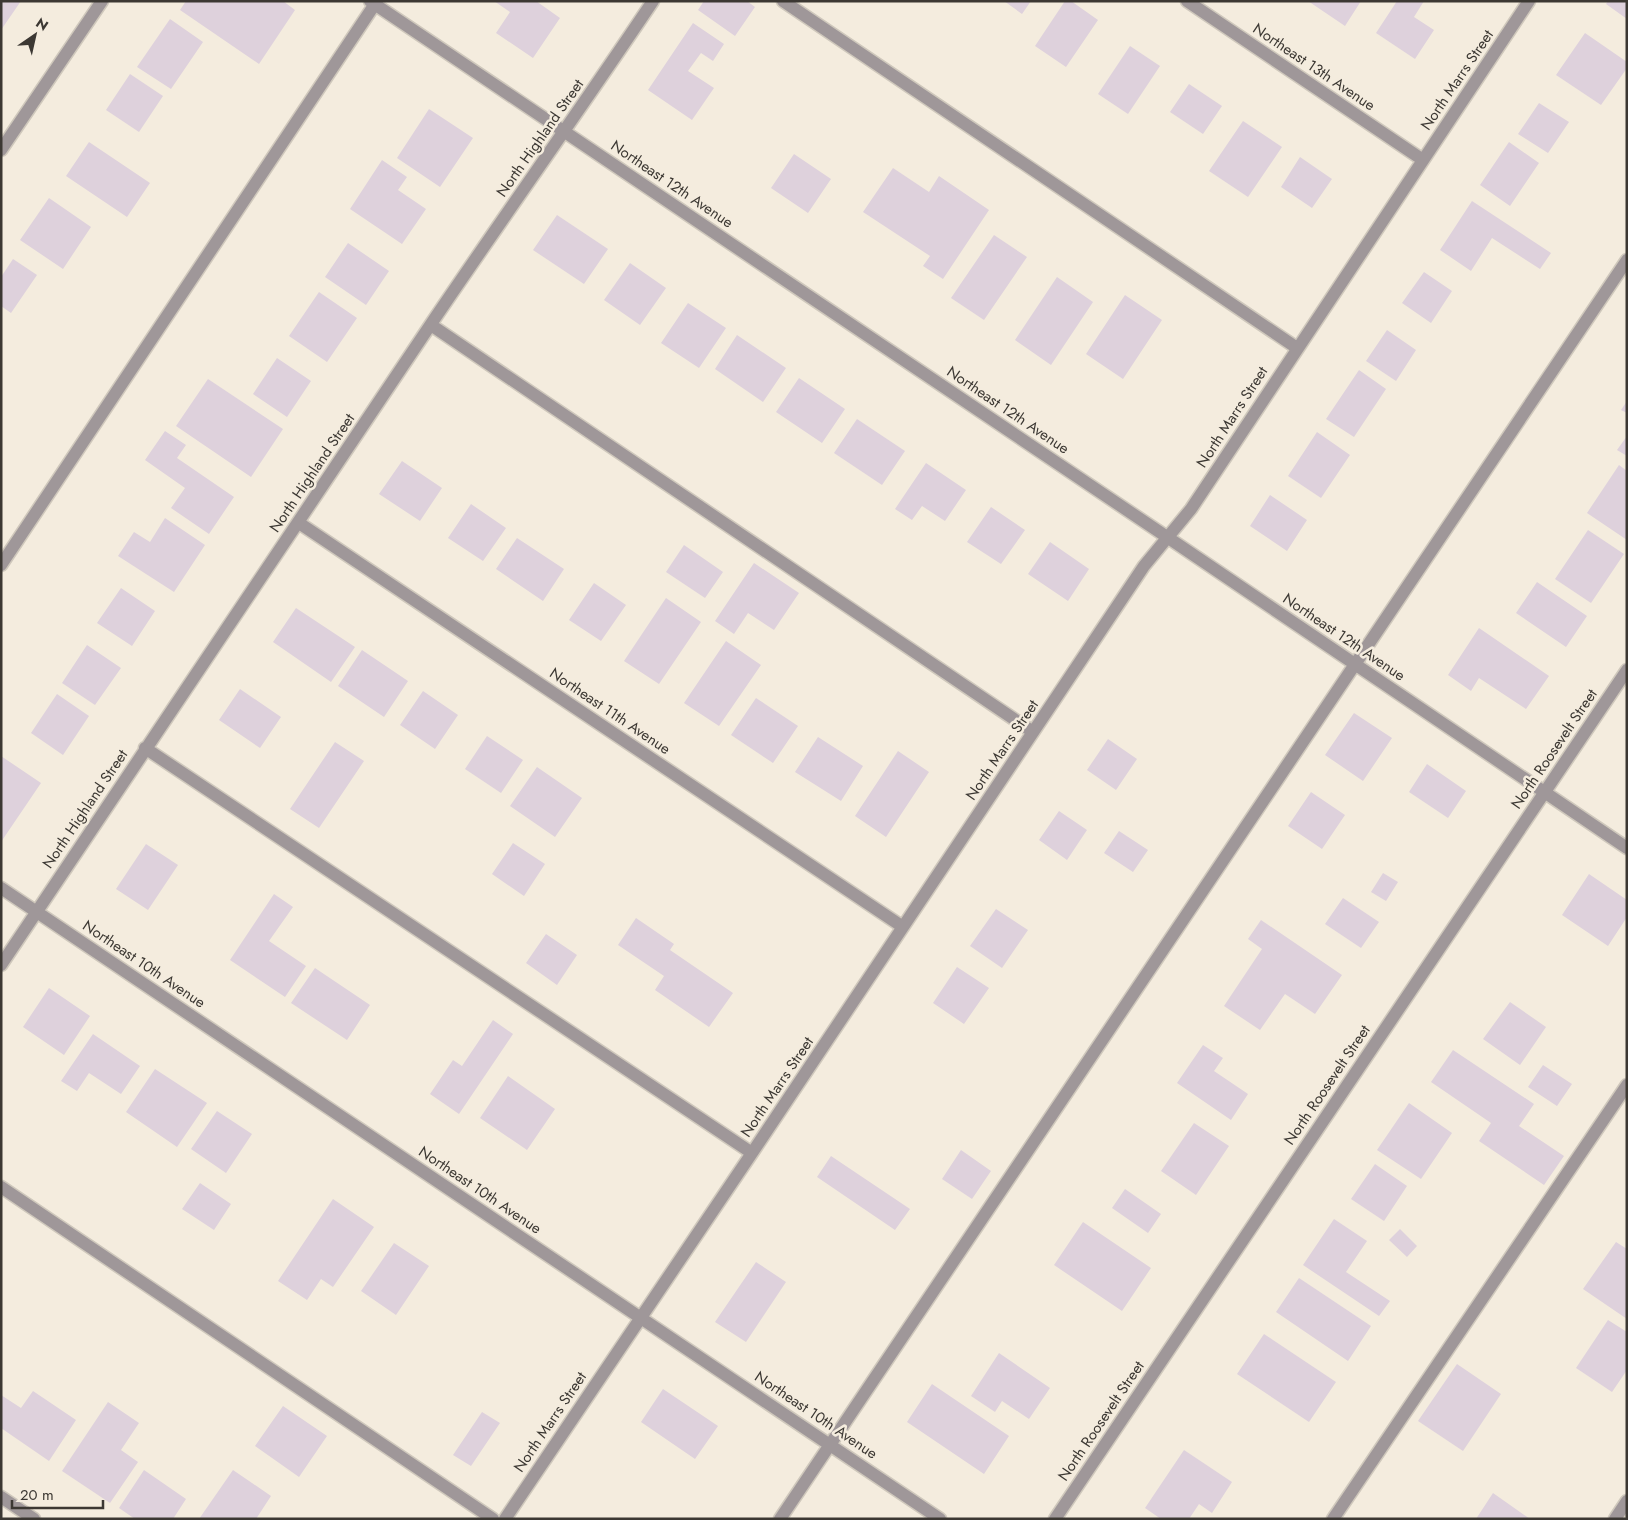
<svg xmlns="http://www.w3.org/2000/svg" width="1628" height="1520" font-family="Jost,sans-serif">
<rect width="100%" height="100%" fill="#f4ecde"/>
<path fill="#ded1dc" d="M1,1H21L1,30Z
M186,1H283L295,10L259,64L180,10Z
M494,1H536L560,18L533,58L496,33L510,12Z
M704,1H747L755,7L735,36L698,10Z
M1004,1H1031L1022,14Z
M1065,1H1071L1098,20L1066,67L1035,46Z
M1308,1H1361L1345,26Z
M1397,1H1424L1414,17L1434,30L1415,59L1376,33Z
M1608,1H1627V19L1606,4Z
M170,19L203,42L171,89L137,67Z
M693,23L724,44L713,61L701,53L688,71L714,88L692,120L648,90Z
M1585,33L1627,62V68L1601,105L1556,75Z
M1130,46L1160,66L1128,114L1098,94Z
M130,74L163,96L139,132L106,110Z
M1189,84L1222,106L1203,134L1170,112Z
M1539,103L1569,122L1548,153L1518,134Z
M429,109L473,138L440,187L397,158Z
M1243,121L1282,147L1248,197L1209,171Z
M89,142L150,183L127,217L66,176Z
M1509,142L1539,163L1510,206L1480,185Z
M794,154L831,179L808,213L771,188Z
M1300,157L1332,179L1312,208L1281,187Z
M382,160L407,177L398,190L426,209L402,244L350,209Z
M893,168L929,192L939,176L989,210L943,279L923,266L930,256L863,212Z
M49,198L91,227L63,269L20,240Z
M1472,201L1551,253L1540,269L1492,238L1471,271L1440,250Z
M557,215L608,249L584,284L533,250Z
M994,235L1027,257L984,320L951,298Z
M348,243L389,271L366,305L325,277Z
M13,259L37,275L11,313L1,306V277Z
M630,263L666,288L640,325L604,300Z
M1424,272L1452,291L1431,323L1402,303Z
M1057,277L1093,302L1051,365L1015,340Z
M319,292L357,318L327,362L289,336Z
M1125,295L1162,320L1123,379L1086,354Z
M688,303L726,328L699,368L661,343Z
M1387,330L1416,350L1396,381L1366,361Z
M737,335L786,368L763,402L715,369Z
M277,358L311,381L287,417L253,394Z
M1359,370L1386,389L1354,437L1326,419Z
M799,378L845,409L822,443L776,412Z
M208,379L283,429L251,477L176,426Z
M1627,401V413L1621,410Z
M857,419L905,451L882,485L834,453Z
M165,431L186,445L177,458L234,497L209,534L171,508L185,488L145,460Z
M1317,432L1350,455L1321,498L1288,476Z
M1627,436V456L1617,450Z
M402,461L442,488L420,521L379,494Z
M926,463L966,490L945,521L922,506L912,520L895,509Z
M1619,465L1627,471V540L1587,513Z
M1270,495L1307,520L1287,551L1250,526Z
M471,504L506,528L483,561L448,538Z
M991,507L1025,530L1001,564L967,542Z
M165,518L205,545L174,592L118,556L134,532L150,542Z
M1588,530L1624,554L1591,603L1555,579Z
M517,538L564,569L543,601L496,569Z
M1050,542L1089,569L1068,601L1028,574Z
M684,545L723,572L705,598L666,572Z
M754,563L799,593L774,630L748,613L734,634L715,621Z
M1537,582L1587,616L1566,647L1516,613Z
M594,583L626,605L601,641L569,620Z
M121,588L155,611L132,646L97,623Z
M666,598L701,622L659,684L624,661Z
M296,608L355,647L331,682L273,642Z
M1479,628L1549,676L1526,709L1479,678L1471,691L1448,675Z
M726,641L761,665L719,726L684,703Z
M87,645L121,668L95,705L62,683Z
M362,650L408,681L384,717L338,686Z
M240,689L281,717L260,748L219,720Z
M423,691L458,715L435,749L400,725Z
M57,694L89,716L63,755L31,733Z
M756,698L798,726L773,763L731,735Z
M1354,713L1392,738L1363,781L1325,755Z
M487,736L523,760L501,793L465,769Z
M818,737L863,766L841,801L795,772Z
M1108,739L1137,759L1116,790L1087,770Z
M335,742L364,761L319,828L290,809Z
M898,751L929,772L886,837L855,816Z
M1,756L41,783L1,842Z
M1427,764L1466,791L1448,818L1409,792Z
M537,767L582,798L555,837L510,806Z
M1311,792L1345,815L1322,849L1288,826Z
M1059,811L1087,830L1067,860L1039,840Z
M1119,831L1148,850L1133,872L1104,853Z
M513,843L545,864L524,896L492,874Z
M146,844L178,865L148,910L116,889Z
M1383,873L1398,882L1386,901L1371,892Z
M1589,874L1627,900V917L1608,946L1562,915Z
M274,894L293,907L269,941L306,966L285,997L230,960Z
M1343,898L1379,922L1361,948L1325,924Z
M996,909L1028,930L1002,968L970,946Z
M636,918L674,944L670,950L733,993L709,1027L655,990L664,976L618,945Z
M1261,920L1342,975L1315,1014L1285,994L1260,1030L1224,1006L1262,949L1248,939Z
M546,934L577,955L557,985L526,963Z
M957,967L989,988L964,1024L933,1003Z
M315,968L370,1005L347,1040L291,1003Z
M49,988L90,1016L64,1055L23,1027Z
M1510,1002L1546,1027L1520,1065L1483,1039Z
M493,1020L513,1034L459,1114L430,1094L453,1060L462,1066Z
M93,1034L140,1066L121,1094L89,1073L77,1091L61,1081Z
M1203,1045L1223,1058L1214,1071L1248,1094L1231,1120L1177,1083Z
M1453,1050L1534,1104L1519,1126L1564,1156L1544,1185L1479,1141L1491,1123L1431,1082Z
M1543,1065L1572,1084L1557,1106L1528,1087Z
M155,1069L207,1103L177,1147L126,1112Z
M508,1076L555,1109L527,1150L480,1118Z
M1409,1103L1452,1133L1421,1179L1377,1150Z
M217,1111L252,1134L226,1173L191,1149Z
M1194,1123L1229,1146L1196,1195L1161,1171Z
M961,1150L991,1171L972,1199L942,1179Z
M831,1156L910,1209L895,1230L817,1177Z
M1375,1164L1407,1186L1384,1221L1351,1199Z
M200,1183L231,1204L214,1230L182,1209Z
M1125,1189L1161,1214L1148,1233L1112,1208Z
M333,1199L374,1227L333,1287L321,1279L307,1300L278,1281Z
M1334,1219L1367,1241L1346,1272L1390,1301L1379,1316L1303,1265Z
M1083,1222L1151,1268L1122,1311L1054,1265Z
M1400,1229L1417,1246L1407,1257L1389,1240Z
M1616,1242L1627,1249V1319L1583,1289Z
M394,1243L429,1266L396,1315L361,1291Z
M756,1262L786,1282L746,1342L715,1322Z
M1299,1278L1371,1326L1348,1361L1276,1312Z
M1608,1320L1627,1332V1370L1612,1392L1576,1368Z
M1264,1334L1336,1382L1309,1422L1237,1374Z
M999,1353L1050,1388L1029,1419L1002,1401L995,1412L971,1396Z
M1457,1364L1501,1394L1463,1451L1418,1421Z
M932,1384L1009,1436L984,1474L907,1422Z
M663,1389L718,1426L695,1459L641,1422Z
M33,1391L76,1420L49,1461L1,1428V1395L21,1408Z
M108,1402L139,1423L121,1450L138,1462L110,1503L62,1471Z
M283,1406L327,1436L299,1477L255,1446Z
M482,1412L500,1423L471,1466L453,1455Z
M1184,1450L1232,1482L1212,1513L1199,1504L1189,1519H1161L1145,1508Z
M144,1470L186,1499L173,1519H135L119,1508Z
M233,1470L271,1496L256,1519H199Z
M1493,1493L1530,1519H1476Z"/>
<g fill="none" stroke-linecap="round" stroke-linejoin="round">
<defs>
<path id="minor" d="M370,1L1167,537L1627,848
M783,1L1297,348
M1187,1L1423,160
M1,150L102,1
M431,325L1033,732
M299,523L903,927
M1,565L377,1
M145,748L752,1153
M1,888L940,1519
M1,965C143,751 288,538 431,324C504,216 580,110 653,1
M1,1187L493,1519
M1,1497L34,1519
M505,1519L752,1153L1144,566L1191,509L1529,1
M780,1519L1627,260
M1055,1519L1627,670
M1333,1519L1627,1085
M1615,1519L1627,1501"/>
</defs>
<use href="#minor" stroke="#cfc8bc" stroke-width="15"/>
<use href="#minor" stroke="#9f9799" stroke-width="12"/>
</g>
<g text-anchor="middle" stroke-width="5" stroke-linejoin="round" paint-order="stroke">
<g font-size="15" fill="#3c3833" stroke="#f4ecde">
<text transform="translate(1314 67) rotate(34)" y="5">Northeast 13th Avenue</text>
<text transform="translate(1457 80) rotate(-56)" y="5">North Marrs Street</text>
<text transform="translate(540 138) rotate(-55)" y="5">North Highland Street</text>
<text transform="translate(672 184) rotate(34)" y="5">Northeast 12th Avenue</text>
<text transform="translate(1008 410) rotate(34)" y="5">Northeast 12th Avenue</text>
<text transform="translate(1232 417) rotate(-57)" y="5">North Marrs Street</text>
<text transform="translate(312 473) rotate(-56)" y="5">North Highland Street</text>
<text transform="translate(1344 637) rotate(34)" y="5">Northeast 12th Avenue</text>
<text transform="translate(610 711) rotate(34)" y="5">Northeast 11th Avenue</text>
<text transform="translate(1554 749) rotate(-56)" y="5">North Roosevelt Street</text>
<text transform="translate(1002 750) rotate(-56)" y="5">North Marrs Street</text>
<text transform="translate(85 809) rotate(-56)" y="5">North Highland Street</text>
<text transform="translate(144 964) rotate(34)" y="5">Northeast 10th Avenue</text>
<text transform="translate(1327 1085) rotate(-56)" y="5">North Roosevelt Street</text>
<text transform="translate(777 1087) rotate(-56)" y="5">North Marrs Street</text>
<text transform="translate(480 1190) rotate(34)" y="5">Northeast 10th Avenue</text>
<text transform="translate(816 1415) rotate(34)" y="5">Northeast 10th Avenue</text>
<text transform="translate(1101 1421) rotate(-56)" y="5">North Roosevelt Street</text>
<text transform="translate(550 1422) rotate(-56)" y="5">North Marrs Street</text>
</g>
</g>
<rect width="1628" height="1520" fill="none" stroke="#3c3833" stroke-width="5"/>
<g transform="translate(35 35) rotate(34)" stroke="#f4ecde" stroke-width="4" paint-order="stroke">
<path d="M0-4L9 19L0 12L-9 19Z" fill="#3c3833"/>
<text y="-8" font-size="14" font-weight="bold" text-anchor="middle" fill="#3c3833">N</text>
</g>
<path d="M12 1500v8h91v-8" fill="none" stroke="#3c3833" stroke-width="2.5"/>
<text x="20" y="1500" font-size="15" fill="#3c3833" stroke="#f4ecde" stroke-width="4" paint-order="stroke">20 m</text>
</svg>
